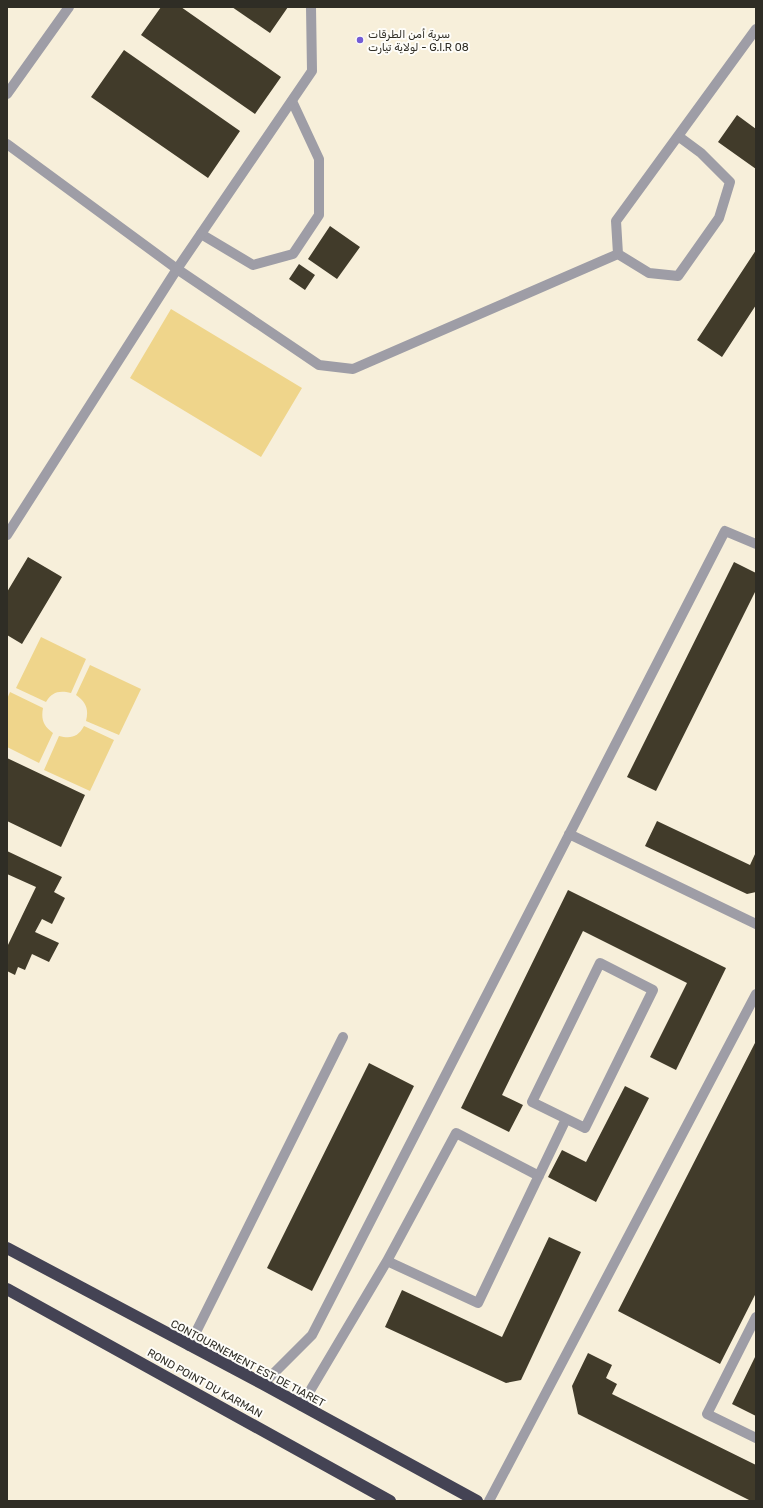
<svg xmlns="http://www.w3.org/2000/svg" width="763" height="1508" font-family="Rubik,Vazirmatn,sans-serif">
<rect width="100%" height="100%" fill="#f7efda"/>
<path fill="#efd58b" d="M171,309L302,388L261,457L130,378Z
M41,637L86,659L71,693C59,690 52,692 46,702L16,688Z
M90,665L141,689L119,735L86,721C89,709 86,702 76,695Z
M10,692L43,708C41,719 43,726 53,733L39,763L7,747V699Z
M84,726L114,740L90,791L44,770L59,736C71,739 78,737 84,726Z"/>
<path fill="#413b2a" d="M161,7H181L281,77L255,114L141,35Z
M232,7H288L270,33Z
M124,50L240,131L208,178L91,97Z
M737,115L756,129V169L718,142Z
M330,226L360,247L337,279L308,259Z
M756,250V305L722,357L697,340Z
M299,264L315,275L305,290L289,279Z
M28,557L62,577L22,644L7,635V592Z
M734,562L756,573V590L656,791L627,777Z
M7,758L85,795L61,847L7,821Z
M657,821L750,865L756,852V892L747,894L645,846Z
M7,851L62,877L54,892L65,898L52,924L42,919L35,932L59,943L49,962L32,954L25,970L18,967L15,975L7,971V947L36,887L7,874Z
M568,890L726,968L676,1070L650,1057L687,983L583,931L502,1095L523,1105L509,1132L461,1108Z
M756,1041V1293L720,1364L618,1311Z
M369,1063L414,1086L312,1291L267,1268Z
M625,1086L649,1098L596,1202L548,1177L562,1150L586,1162Z
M549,1237L581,1252L521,1380L506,1383L385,1327L402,1290L502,1337Z
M588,1353L612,1365L606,1378L617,1384L612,1394L756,1465V1501H751L578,1414L572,1386Z
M756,1355V1416L732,1404Z"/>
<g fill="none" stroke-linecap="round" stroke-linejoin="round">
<path stroke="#9e9da6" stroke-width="10" d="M201,234L253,265L293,254L319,215V159L292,101
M600,963L653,990L585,1128L532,1102Z
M539,1176L456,1133L387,1261L478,1303L566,1119
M301,1406L387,1261"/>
<path stroke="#9e9da6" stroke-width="10" d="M7,94L69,7
M678,136L701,153L730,182L719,218L678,276L649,273L618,254L616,221L756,29
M7,144L177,269L319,365L353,369L618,254
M7,535L177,269L312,71L311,7
M569,834L756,924
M756,1317L707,1414L756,1438
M189,1346L343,1037
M263,1384L312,1335L725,531L756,544
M489,1501L756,994"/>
<path stroke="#444354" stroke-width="12" d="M7,1248L263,1384L477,1501
M7,1289L390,1501"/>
</g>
<circle fill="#735cd6" stroke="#fefdf9" stroke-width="1.5" cx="360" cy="40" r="4"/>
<g text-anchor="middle" stroke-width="4" stroke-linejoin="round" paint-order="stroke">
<g font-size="11" fill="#2f2d25" stroke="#fefdf9" text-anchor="start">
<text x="368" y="38">سرية أمن الطرقات<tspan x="368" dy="13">لولاية تيارت - G.I.R 08</tspan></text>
</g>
<g font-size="11" fill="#2f2d25" stroke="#fefdf9">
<text transform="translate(248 1363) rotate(28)" y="4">CONTOURNEMENT EST DE TIARET</text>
<text transform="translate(205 1383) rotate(29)" y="4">ROND POINT DU KARMAN</text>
</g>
</g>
<rect width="763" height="1508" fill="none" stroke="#2f2d25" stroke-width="16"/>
</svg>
